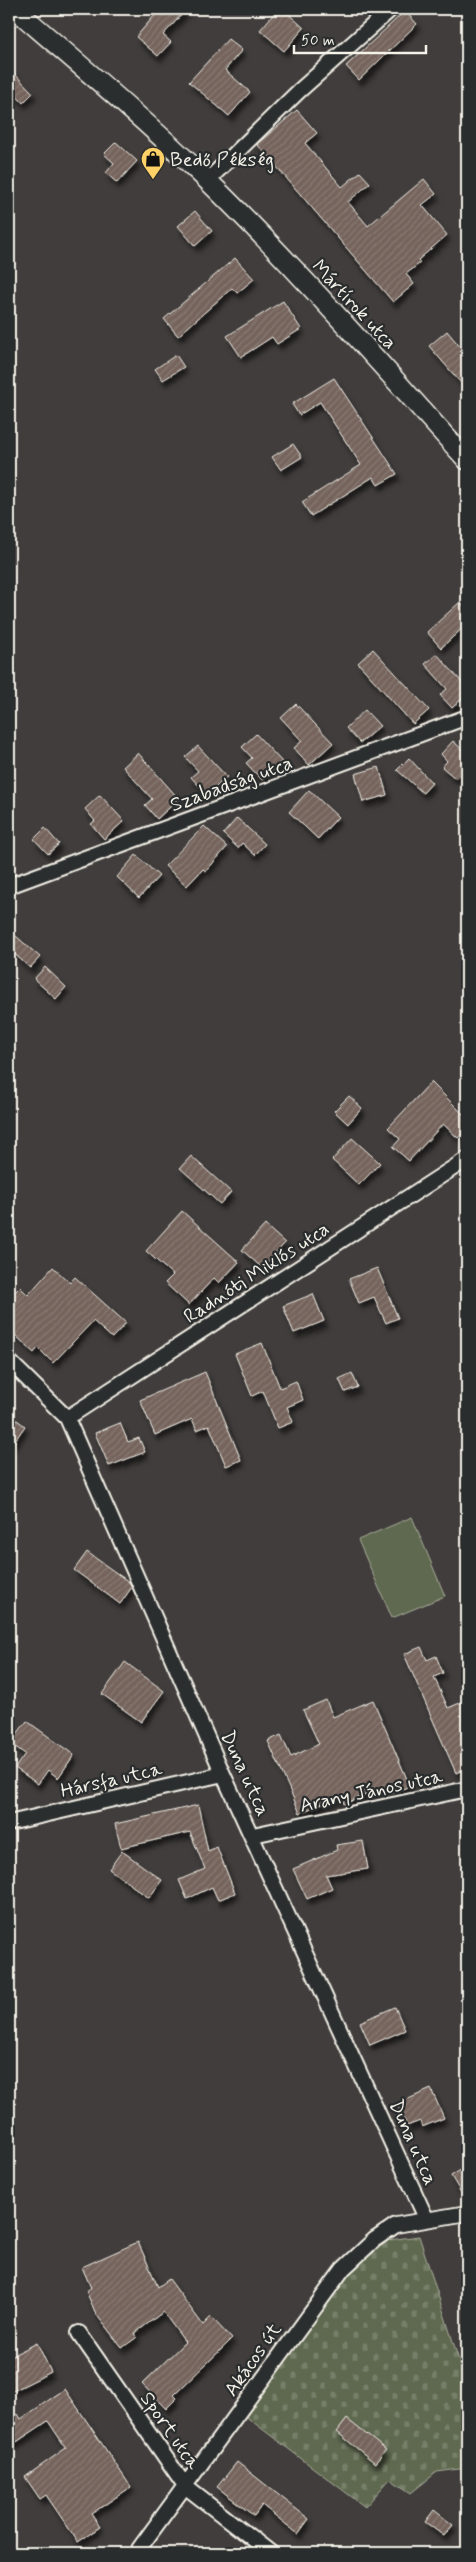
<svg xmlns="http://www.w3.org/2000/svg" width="476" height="2562" font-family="Mynerve,sans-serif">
<defs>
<pattern id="cemetery-stones" width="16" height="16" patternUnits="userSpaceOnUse" patternTransform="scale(1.25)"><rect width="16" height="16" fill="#5f6950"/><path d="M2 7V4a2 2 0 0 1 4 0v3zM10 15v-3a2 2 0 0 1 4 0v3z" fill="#777f69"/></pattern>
<pattern id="building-hatch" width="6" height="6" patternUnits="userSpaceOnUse" patternTransform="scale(1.25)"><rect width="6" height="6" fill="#74635c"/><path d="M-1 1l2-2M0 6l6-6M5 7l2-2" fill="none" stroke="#887a73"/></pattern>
<filter id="shadow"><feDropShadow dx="3" dy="5.5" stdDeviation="2.5" flood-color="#0009"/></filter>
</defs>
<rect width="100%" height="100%" fill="#403d3c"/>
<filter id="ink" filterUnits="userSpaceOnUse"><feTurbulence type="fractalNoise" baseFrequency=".02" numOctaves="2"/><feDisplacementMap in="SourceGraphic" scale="10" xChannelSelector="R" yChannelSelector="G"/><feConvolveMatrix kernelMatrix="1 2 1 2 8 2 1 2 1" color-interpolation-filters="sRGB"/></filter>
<g filter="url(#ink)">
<path fill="url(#cemetery-stones)" stroke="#aaad9c" d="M419,2236L467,2385V2468L437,2472L411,2493L390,2479L365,2507L245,2416L351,2271L389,2240Z"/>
<path fill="#5f6950" stroke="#aaad9c" d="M412,1517L445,1596L392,1618L358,1540Z"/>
<path fill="url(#building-hatch)" stroke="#f4f1e8" filter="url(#shadow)" d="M160,9H187L163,35L171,42L158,56L136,37Z
M278,9H283L304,28L284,51L260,30Z
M405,11L417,24L359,80L346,66Z
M228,39L242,50L225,70L250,92L229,116L189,82Z
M9,68L33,93L23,103L9,88Z
M297,110L317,133L305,143L342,187L360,172L370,183L348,202L368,226L424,179L436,194L422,205L447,235L418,260L420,263L406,274L414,284L393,302L257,144Z
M116,142L137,161L117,183L106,173L114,163L104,154Z
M195,211L212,231L195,246L178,226Z
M235,258L254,279L237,293L232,288L178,336L164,319Z
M283,301L301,329L277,344L272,337L241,357L227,336Z
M447,331L467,355V390L429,346Z
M176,355L184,367L163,380L155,369Z
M334,378L397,474L378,485L373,477L311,516L302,502L361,465L320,402L299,415L292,404Z
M293,444L302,457L281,470L272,457Z
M460,602L467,610V624L441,648L427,632Z
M373,649L429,710L413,724L358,663Z
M437,654L467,688V694L452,708L440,695L447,689L425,664Z
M296,704L333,743L309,765L294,748L302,741L281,718Z
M365,710L380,726L360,743L346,728Z
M256,734L282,762L262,780L246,763L252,758L242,747Z
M453,741L467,754V767L456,779L442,767L447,761L441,754Z
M198,746L227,777L207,795L191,777L198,771L185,757Z
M138,753L179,799L157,819L145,805L152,799L123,767Z
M409,758L432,783L423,793L397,770Z
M379,767L387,795L363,802L355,774Z
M309,790L338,817L318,839L289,812Z
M100,795L124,821L104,839L91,824L95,821L85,809Z
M237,818L265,844L255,855L242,843L238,848L223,834Z
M204,826L227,847L206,871L203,869L187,886L165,866Z
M45,828L59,844L48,854L34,839Z
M136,855L159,876L139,898L117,877Z
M9,930L40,957L30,968L9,949Z
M45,967L66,987L56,999L34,979Z
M431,1082L467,1118V1128L458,1138L443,1124L409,1161L393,1147L400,1139L388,1128Z
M349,1096L362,1108L348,1124L334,1111Z
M352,1138L380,1163L359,1185L332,1160Z
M191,1156L231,1192L220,1204L180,1168Z
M182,1211L239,1262L219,1283L214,1278L189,1305L165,1283L173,1275L146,1251Z
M265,1225L285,1243L262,1268L242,1250Z
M53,1267L70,1283L75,1277L126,1323L112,1338L93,1321L53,1363L38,1348L34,1353L9,1329V1298L20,1287L28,1295Z
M377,1268L398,1318L386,1323L374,1297L359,1303L349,1279Z
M313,1294L324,1321L294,1333L283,1306Z
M262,1343L280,1388L296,1381L303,1400L287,1407L293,1422L278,1428L263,1391L252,1396L235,1354Z
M205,1372L241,1460L226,1466L209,1425L197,1430L192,1419L155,1435L140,1400Z
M352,1373L358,1387L345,1392L339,1379Z
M9,1414L25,1426L9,1449Z
M120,1423L128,1442L139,1438L145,1452L109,1466L95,1433Z
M87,1552L129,1582L132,1587L120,1604L74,1570Z
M421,1647L427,1660L436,1656L443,1673L434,1677L448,1708L467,1700V1768L456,1773L404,1654Z
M125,1662L164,1691L141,1722L102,1694Z
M326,1700L333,1717L373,1700L410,1786L390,1794L387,1786L344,1804L341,1795L300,1813L268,1741L281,1735L291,1757L319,1744L303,1710Z
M27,1721L74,1755L58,1778L48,1770L38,1784L15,1768L25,1754L10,1743Z
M198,1805L208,1851L217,1847L235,1893L218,1900L212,1887L187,1899L179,1880L205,1869L190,1832L121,1848L115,1824Z
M363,1841L368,1869L326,1875L332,1888L307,1899L293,1869L337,1850L336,1845Z
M122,1851L162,1880L149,1898L109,1869Z
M395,2007L405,2030L370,2045L360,2022Z
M431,2089L444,2118L422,2127L420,2121L407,2126L397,2104Z
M467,2166V2203L451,2176Z
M138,2242L158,2287L169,2279L203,2325L211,2317L232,2339L174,2395L177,2398L166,2409L142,2384L185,2342L163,2312L134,2334L137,2337L122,2348L96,2314L86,2291L91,2288L82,2267Z
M37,2343L51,2372L9,2393V2357Z
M65,2389L131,2487L91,2514L100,2527L78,2542L46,2495L40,2499L25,2477L66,2448L48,2421L9,2447V2421L18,2414L21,2419Z
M347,2419L386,2450L375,2463L337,2432Z
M237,2462L309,2519L298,2534L262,2505L254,2516L217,2487Z
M434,2510L453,2525L444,2536L425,2522Z"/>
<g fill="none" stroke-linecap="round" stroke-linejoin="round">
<defs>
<path id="street" d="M207,181L299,91L391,9
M9,886L467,717
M9,1361L67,1418L223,1774L426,2218
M67,1418L467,1159
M9,1823L223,1774
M253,1835L467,1789
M79,2333L186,2487L271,2553
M136,2553L343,2269L374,2240L396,2225L467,2213"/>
<path id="secondary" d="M15,9C80,65 145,120 207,180C298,269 382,366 467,460"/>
</defs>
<use href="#street" stroke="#f4f1e8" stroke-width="18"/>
<use href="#secondary" stroke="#f4f1e8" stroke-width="22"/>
<use href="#street" stroke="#2a2d2e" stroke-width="14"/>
<use href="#secondary" stroke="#2a2d2e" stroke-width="19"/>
</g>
</g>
<defs>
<symbol id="shop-pin" viewBox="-11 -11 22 30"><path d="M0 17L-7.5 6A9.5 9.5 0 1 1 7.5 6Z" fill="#ffd166" stroke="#2a2d2e"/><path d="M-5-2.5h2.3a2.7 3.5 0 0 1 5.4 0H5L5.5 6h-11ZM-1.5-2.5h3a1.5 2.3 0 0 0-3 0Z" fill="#111"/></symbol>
</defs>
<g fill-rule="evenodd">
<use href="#shop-pin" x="139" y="145" width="28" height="38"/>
</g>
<g text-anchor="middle" stroke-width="4.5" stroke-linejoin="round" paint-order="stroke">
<g font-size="20" fill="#f4f1e8" stroke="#2a2d2e" text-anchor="start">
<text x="170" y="166">Bedő Pékség</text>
</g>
<g font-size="20" fill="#f4f1e8" stroke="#2a2d2e">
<text transform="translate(355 304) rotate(47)" y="7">Mártírok utca</text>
<text transform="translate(231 783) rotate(-20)" y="7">Szabadság utca</text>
<text transform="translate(256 1272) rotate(-33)" y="7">Radnóti Miklós utca</text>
<text transform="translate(246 1773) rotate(65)" y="7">Duna utca</text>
<text transform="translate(111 1779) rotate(-13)" y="7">Hársfa utca</text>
<text transform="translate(371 1790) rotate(-12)" y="7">Arany János utca</text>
<text transform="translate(414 2142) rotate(66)" y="7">Duna utca</text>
<text transform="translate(252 2359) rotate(-55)" y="7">Akácos út</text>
<text transform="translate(171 2430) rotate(55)" y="7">Sport utca</text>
</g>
</g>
<rect width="476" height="2562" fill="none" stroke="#2a2d2e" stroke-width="30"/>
<rect x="15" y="15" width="446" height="2532" fill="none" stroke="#f4f1e8" stroke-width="2" filter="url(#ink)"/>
<path d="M294 45v8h132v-8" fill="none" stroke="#f4f1e8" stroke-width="2.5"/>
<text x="301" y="45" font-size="15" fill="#f4f1e8" stroke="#2a2d2e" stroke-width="4" paint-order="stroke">50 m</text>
</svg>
